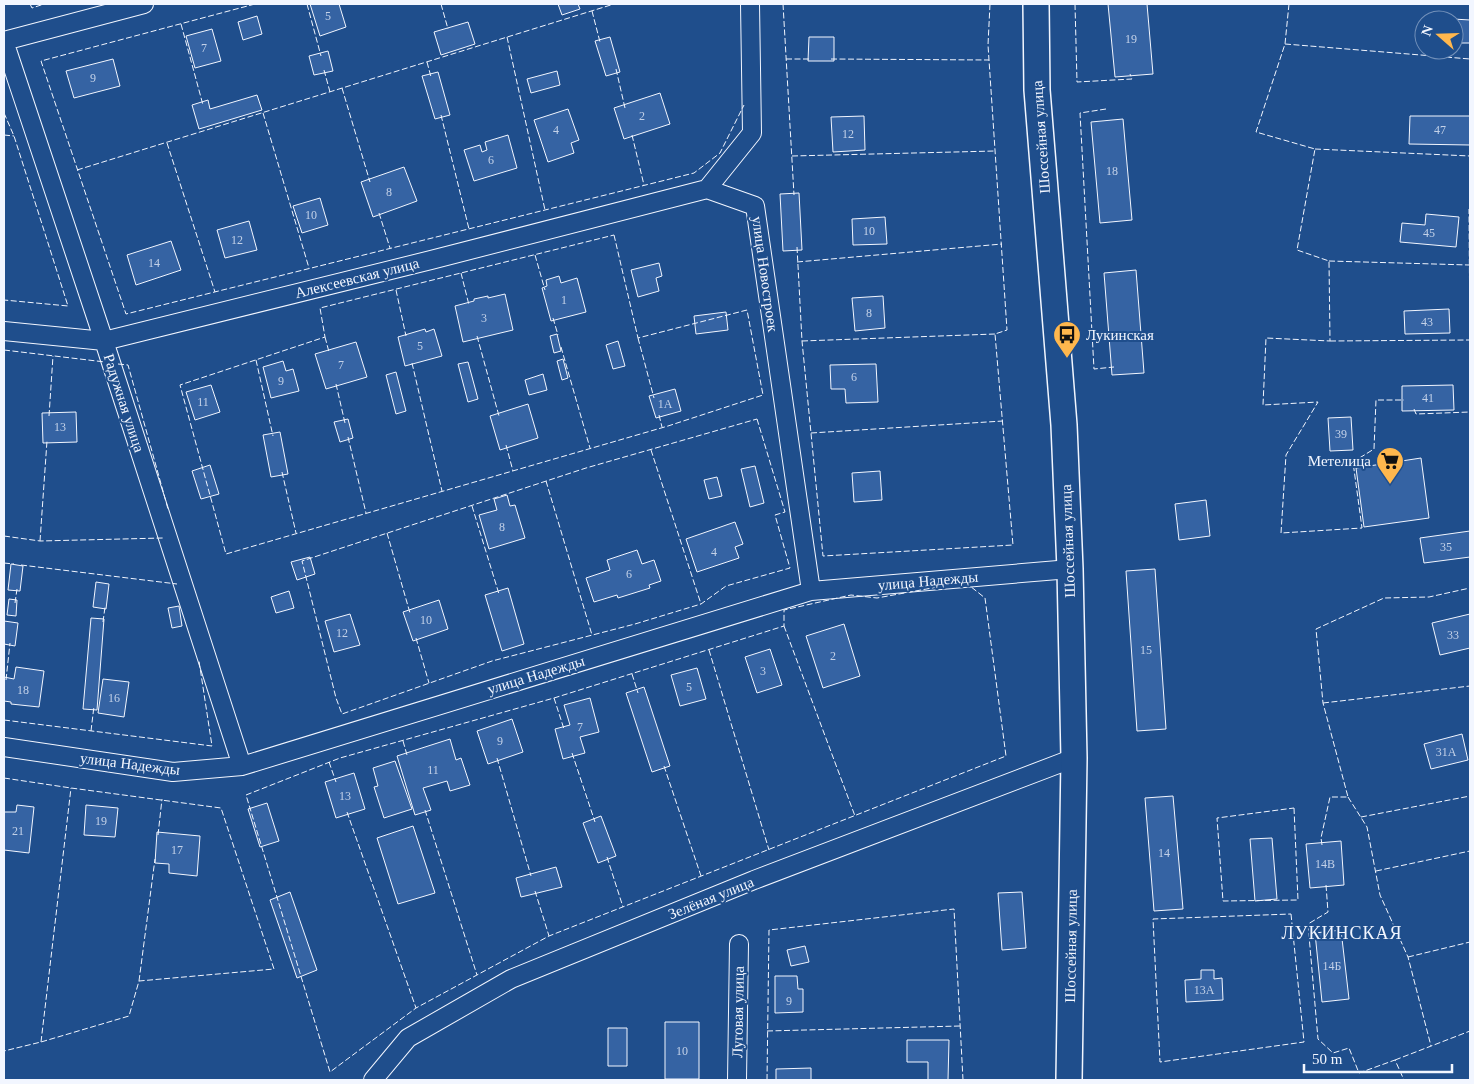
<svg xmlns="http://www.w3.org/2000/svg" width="1474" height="1084" font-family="Georgia,serif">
<rect width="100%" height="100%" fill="#1f4e8c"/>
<path fill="#3563a3" stroke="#f2f6ff" d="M310,4H339L346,27L320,36Z
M558,4H578L580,9L562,15Z
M1108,4H1147L1153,74L1115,77Z
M257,16L262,34L243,40L238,22Z
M1436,18L1470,20V43H1454V20H1435Z
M468,22L475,44L441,55L434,32Z
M212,29L221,61L195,68L186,36Z
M610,37L620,72L606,76L595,41Z
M809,37H834V61H808Z
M328,51L333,71L314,75L309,56Z
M113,59L120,86L74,98L66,71Z
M557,71L560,85L531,93L527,79Z
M438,72L450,115L435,119L422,76Z
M660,93L670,124L624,139L614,108Z
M257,95L262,110L199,129L192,105L208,100L210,109Z
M568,109L579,140L571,143L574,153L548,162L534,120Z
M864,116L865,150L833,152L831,117Z
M1410,116H1470V145L1409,144Z
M1123,119L1132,220L1100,223L1091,122Z
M508,135L517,168L474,181L464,150L480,145L482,152L487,150L485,142Z
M404,167L417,201L373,217L361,182Z
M799,193L802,250L783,251L780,194Z
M320,198L328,225L302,233L293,206Z
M1426,214L1459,217L1456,247L1400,242L1402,223L1425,225Z
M885,217L887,244L853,245L852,219Z
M249,221L257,250L225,258L217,230Z
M171,241L181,270L136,285L127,255Z
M659,263L662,276L656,278L659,291L638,297L631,270Z
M1136,270L1144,373L1112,375L1104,273Z
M559,276L561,283L577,278L586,312L551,321L542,288L547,286L546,280Z
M505,294L513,330L463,342L455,306L474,301V299L488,296V298Z
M883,296L885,328L855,331L852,298Z
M1449,309L1450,333L1405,334L1404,311Z
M726,312L728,330L696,334L694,316Z
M425,329L426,332L434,329L442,356L405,366L398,337Z
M557,334L561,351L554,353L550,336Z
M618,341L625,366L613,369L606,345Z
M356,342L367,377L326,389L315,354Z
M563,359L568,378L562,380L557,361Z
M283,361L286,371L293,369L299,391L271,398L263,367Z
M468,362L478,399L468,402L458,364Z
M876,364L878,402L846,403L845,389H831L830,365Z
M396,372L406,411L396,414L386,375Z
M543,374L547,390L529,395L525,380Z
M211,385L220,412L195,420L186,392Z
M1453,385L1454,410L1402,411V386Z
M675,389L681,411L656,418L649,396Z
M528,404L538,438L500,450L490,416Z
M76,412L77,442L43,443L42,413Z
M1351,417L1353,450L1330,451L1328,418Z
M348,419L353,438L340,442L334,422Z
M280,432L288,474L271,477L263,435Z
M1421,458L1429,518L1364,527L1356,468Z
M210,465L219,494L201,499L192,471Z
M755,466L764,503L750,507L741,469Z
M880,471L882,500L854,502L852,473Z
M717,477L722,496L709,499L704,480Z
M507,495L510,506L515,505L525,538L489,549L479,515L497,510L494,499Z
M1206,500L1210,536L1179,540L1175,504Z
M735,522L743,544L735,547L739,558L697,572L686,539Z
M1470,531V557L1424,563L1420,538Z
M637,550L642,564L654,560L661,581L649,585L650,588L618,598L617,595L594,602L586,578L610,570L607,560Z
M310,557L315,574L297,580L291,562Z
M11,564L23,566L20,591L8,590Z
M1155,569L1166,729L1137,731L1126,571Z
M96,582L109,584L106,609L93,607Z
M508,588L524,644L502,651L485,595Z
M289,591L294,608L276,613L271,597Z
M9,599L17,600L16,616L7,615Z
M439,600L448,629L413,641L403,612Z
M179,606L182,626L172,628L168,608Z
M350,614L360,645L334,652L325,621Z
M1470,614V648L1440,655L1432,623Z
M91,618L104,619L97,710L83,709Z
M4,621L18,623L15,646L4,644Z
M844,624L860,676L823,688L806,636Z
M770,649L782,685L757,693L745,657Z
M16,667L44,671L39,707L11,704V702L4,701V677L14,679Z
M697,668L706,699L680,706L671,675Z
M103,679L129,682L124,717L98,713Z
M644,687L670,766L652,772L626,693Z
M590,698L599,732L580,737L585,753L563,759L555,729L570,725L564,705Z
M512,719L523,752L488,764L477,731Z
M1462,734L1468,760L1431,769L1424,744Z
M450,739L456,760L461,758L470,785L450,791L447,781L423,788L431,810L415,815L397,756Z
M395,761L412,809L384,818L374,787L378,786L373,768Z
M354,773L365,809L336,818L325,782Z
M1173,796L1183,909L1154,911L1145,798Z
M267,803L279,841L260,847L248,809Z
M17,805L34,807L29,853L4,850V812H16Z
M86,805L118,808L115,837L84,835Z
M601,816L616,856L598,863L583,823Z
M413,826L435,893L398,904L377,838Z
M157,832L200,836L197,876L169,873V864L155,863Z
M1272,838L1277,899L1255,901L1250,839Z
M1341,841L1344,885L1310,888L1306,844Z
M556,867L562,887L521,897L516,878Z
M290,892L317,970L297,978L270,900Z
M1022,892L1026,948L1002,950L998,893Z
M1341,930L1349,999L1322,1002L1315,933Z
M805,946L809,962L791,966L787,950Z
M1201,970H1214V979L1222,978L1223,1000L1186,1002L1185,980L1201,979Z
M775,976H797L798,989H803V1012L775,1013Z
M665,1022H699V1079H665Z
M608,1028H627V1066H608Z
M907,1040H949L948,1080H928V1062H907Z
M811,1068V1080H776V1069Z"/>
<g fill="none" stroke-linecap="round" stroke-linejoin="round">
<defs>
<path id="street" d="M750,4L752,133L707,189L755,206L811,591
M4,41L104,341L242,766
M4,41L144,4
M4,331L104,341L431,260L707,189
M4,747L173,772L242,766L811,591L1070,569
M373,1080L408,1038L511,979L754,880L1074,758
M737,1080L739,944"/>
<path id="secondary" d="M1036,4L1037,90L1064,425L1070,569L1074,758L1069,1080"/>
</defs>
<use href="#street" stroke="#f2f6ff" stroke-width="20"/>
<use href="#secondary" stroke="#f2f6ff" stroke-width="28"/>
<use href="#street" stroke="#1f4e8c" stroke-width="18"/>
<use href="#secondary" stroke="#1f4e8c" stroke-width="25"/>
<path stroke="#f2f6ff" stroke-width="1" stroke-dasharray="6 2.5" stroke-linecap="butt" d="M30,4L32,8L44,4
M255,4L41,61L126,314L694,173L720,153L744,105
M307,4L321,56
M441,4L448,29
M783,4L794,195
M1075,4L1077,82L1132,79L1130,74
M1289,4L1285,44L1256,132L1315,149L1297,250L1329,261L1330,341L1266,338L1263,405L1318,402L1286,455L1281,533L1362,528L1353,462L1374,449L1376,400H1404
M592,11L600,42
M181,24L203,105
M507,37L545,210
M1285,44L1470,59
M786,59H811
M831,59L989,60
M427,62L431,77
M616,69L625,108
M324,70L330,92
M342,88L370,182
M1106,109L1080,113L1094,369L1114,367
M4,113L14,136L68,306L4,300
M263,113L309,268
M441,115L469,229
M4,135L14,136
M632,135L644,185
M167,143L215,292
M1315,149L1470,156
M792,156L995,151
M77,170L614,4
M1470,209H1469L1470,352
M379,213L390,248
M614,235L638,338L747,310L763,395L668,426L226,554L180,385L325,337L320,308Z
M797,247L802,341L823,556L1013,545L995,334L1007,330L988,45L990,4
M535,255L545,290
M1329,261L1469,265
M797,262L1002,244
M461,273L469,305
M396,290L406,336
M553,318L558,335
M477,336L499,416
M325,337L329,352
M638,338L654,398
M802,341L995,334
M1330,341L1470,340
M561,347L590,448
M4,350L105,362
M256,360L273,436
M412,363L442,491
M118,364L128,365L168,509
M336,384L345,423
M1414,409L1416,414L1470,412
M659,415L662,427
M49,416L53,356
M757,419L785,512L775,515L790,568L726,586L701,604L635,624L492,661L342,714L336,698L302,561L586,468Z
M811,433L1003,421
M348,437L366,513
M506,445L513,471
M651,450L701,604
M282,472L296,533
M546,481L592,635
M472,506L499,594
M387,533L410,613
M4,536L40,541L163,538
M40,541L47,441
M4,563L14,564
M21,565L177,584
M965,582L985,598L1006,756L549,936L416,1008L330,1072L246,795L340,758L554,698L784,626V610L851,595L877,598Z
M15,603L17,589
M103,622L105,607
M784,626L855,816
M416,638L429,683
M709,650L769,850
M632,674L638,693
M6,680L10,643
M554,698L564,729
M1323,703L1470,686
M4,720L212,746L199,661
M91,731L94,706
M403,741L407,755
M572,753L595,822
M497,758L531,876
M329,762L336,782
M664,766L701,876
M4,778L71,788L221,808L274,969L139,981L129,1016L41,1042L4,1051
M1348,797L1367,827L1380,895L1408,957L1431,1046
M1294,808L1298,900L1223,901L1217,818Z
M425,810L477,975
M347,812L416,1008
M1361,817L1470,796
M158,835L162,799
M1322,845L1321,838L1330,797H1348L1323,703L1316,629L1384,598L1429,597L1470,588
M607,857L623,907
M1376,871L1470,851
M1326,885L1328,912L1308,924L1318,1039L1333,1053L1349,1048L1359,1073L1395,1060L1404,1080
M535,891L549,936
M1291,914L1304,1042L1160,1062L1153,919Z
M1408,957L1470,942
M139,981L155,859
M767,1031L960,1026
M41,1042L71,788
M1395,1060L1470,1031
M767,1080L769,930L954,909L963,1080"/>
</g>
<defs>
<symbol id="bus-pin" viewBox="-11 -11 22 30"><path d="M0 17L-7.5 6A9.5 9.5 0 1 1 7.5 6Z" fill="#ffb74d" stroke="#1f4e8c"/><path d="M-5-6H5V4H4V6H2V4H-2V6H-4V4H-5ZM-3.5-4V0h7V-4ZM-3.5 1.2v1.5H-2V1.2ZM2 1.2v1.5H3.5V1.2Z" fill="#111"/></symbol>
<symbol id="supermarket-pin" viewBox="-11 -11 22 30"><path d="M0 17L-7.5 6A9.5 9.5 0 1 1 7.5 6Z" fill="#ffb74d" stroke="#1f4e8c"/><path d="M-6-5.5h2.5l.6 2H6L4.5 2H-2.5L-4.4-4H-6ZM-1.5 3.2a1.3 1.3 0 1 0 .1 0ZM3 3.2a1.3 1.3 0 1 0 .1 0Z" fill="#111"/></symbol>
</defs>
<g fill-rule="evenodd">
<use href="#bus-pin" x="1051" y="319" width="32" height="43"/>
<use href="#supermarket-pin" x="1374" y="445" width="32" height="43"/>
</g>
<g text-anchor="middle" stroke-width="4" stroke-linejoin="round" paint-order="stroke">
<g font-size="12" fill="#c3d1e8">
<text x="328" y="20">5</text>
<text x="1131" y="43">19</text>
<text x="204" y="52">7</text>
<text x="93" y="82">9</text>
<text x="642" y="120">2</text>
<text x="556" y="134">4</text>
<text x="1440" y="134">47</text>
<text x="848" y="138">12</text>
<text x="491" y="164">6</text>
<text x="1112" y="175">18</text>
<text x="389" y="196">8</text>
<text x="311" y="219">10</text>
<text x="869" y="235">10</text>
<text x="1429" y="237">45</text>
<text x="237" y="244">12</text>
<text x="154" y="267">14</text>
<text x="564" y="304">1</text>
<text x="869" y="317">8</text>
<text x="484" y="322">3</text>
<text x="1427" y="326">43</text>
<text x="420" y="350">5</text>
<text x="341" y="369">7</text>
<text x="854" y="381">6</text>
<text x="281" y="385">9</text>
<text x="1428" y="402">41</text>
<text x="203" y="406">11</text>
<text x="665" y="408">1А</text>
<text x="60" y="431">13</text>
<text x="1341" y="438">39</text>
<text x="502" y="531">8</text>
<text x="1446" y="551">35</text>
<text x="714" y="556">4</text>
<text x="629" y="578">6</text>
<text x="426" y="624">10</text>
<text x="342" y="637">12</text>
<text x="1453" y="639">33</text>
<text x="1146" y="654">15</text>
<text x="833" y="660">2</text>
<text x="763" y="675">3</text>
<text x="689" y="691">5</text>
<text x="23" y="694">18</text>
<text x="114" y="702">16</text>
<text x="580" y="731">7</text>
<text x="500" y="745">9</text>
<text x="1446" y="756">31А</text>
<text x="433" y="774">11</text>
<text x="345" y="800">13</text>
<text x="101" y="825">19</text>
<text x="18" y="835">21</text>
<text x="177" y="854">17</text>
<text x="1164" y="857">14</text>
<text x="1325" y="868">14В</text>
<text x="1332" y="970">14Б</text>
<text x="1204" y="994">13А</text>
<text x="789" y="1005">9</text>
<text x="682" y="1055">10</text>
</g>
<g font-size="15" fill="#f2f6ff" stroke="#1f4e8c">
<text transform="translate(1041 137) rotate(-94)" y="5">Шоссейная улица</text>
<text transform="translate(765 274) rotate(82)" y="5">улица Новостроек</text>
<text transform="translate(357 278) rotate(-14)" y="5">Алексеевская улица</text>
<text transform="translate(124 403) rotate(72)" y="5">Радужная улица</text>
<text transform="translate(1068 541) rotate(-92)" y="5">Шоссейная улица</text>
<text transform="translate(928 581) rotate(-5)" y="5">улица Надежды</text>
<text transform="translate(536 675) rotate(-17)" y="5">улица Надежды</text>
<text transform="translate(130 764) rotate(7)" y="5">улица Надежды</text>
<text transform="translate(711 898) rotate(-22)" y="5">Зелёная улица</text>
<text transform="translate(1071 946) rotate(-89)" y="5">Шоссейная улица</text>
<text transform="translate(738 1012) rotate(-89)" y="5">Луговая улица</text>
</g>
<g font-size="15" fill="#f2f6ff" stroke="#1f4e8c" text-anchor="start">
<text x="1086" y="340">Лукинская</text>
<text x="1371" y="466" text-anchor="end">Метелица</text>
</g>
<g font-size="18" letter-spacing="1" fill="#f2f6ff" stroke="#1f4e8c">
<text x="1342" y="939">ЛУКИНСКАЯ</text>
</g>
</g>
<rect width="1474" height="1084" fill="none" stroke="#f2f6ff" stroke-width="10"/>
<g transform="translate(1439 35) rotate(290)"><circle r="24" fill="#1f4e8c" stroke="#7391ba"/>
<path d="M0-4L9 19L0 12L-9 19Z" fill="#ffb74d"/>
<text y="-8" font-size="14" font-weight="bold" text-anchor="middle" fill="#f2f6ff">N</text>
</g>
<path d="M1304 1064v8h148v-8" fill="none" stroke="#f2f6ff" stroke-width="2.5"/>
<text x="1312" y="1064" font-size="15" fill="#f2f6ff" stroke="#1f4e8c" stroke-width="4" paint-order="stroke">50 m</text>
</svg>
